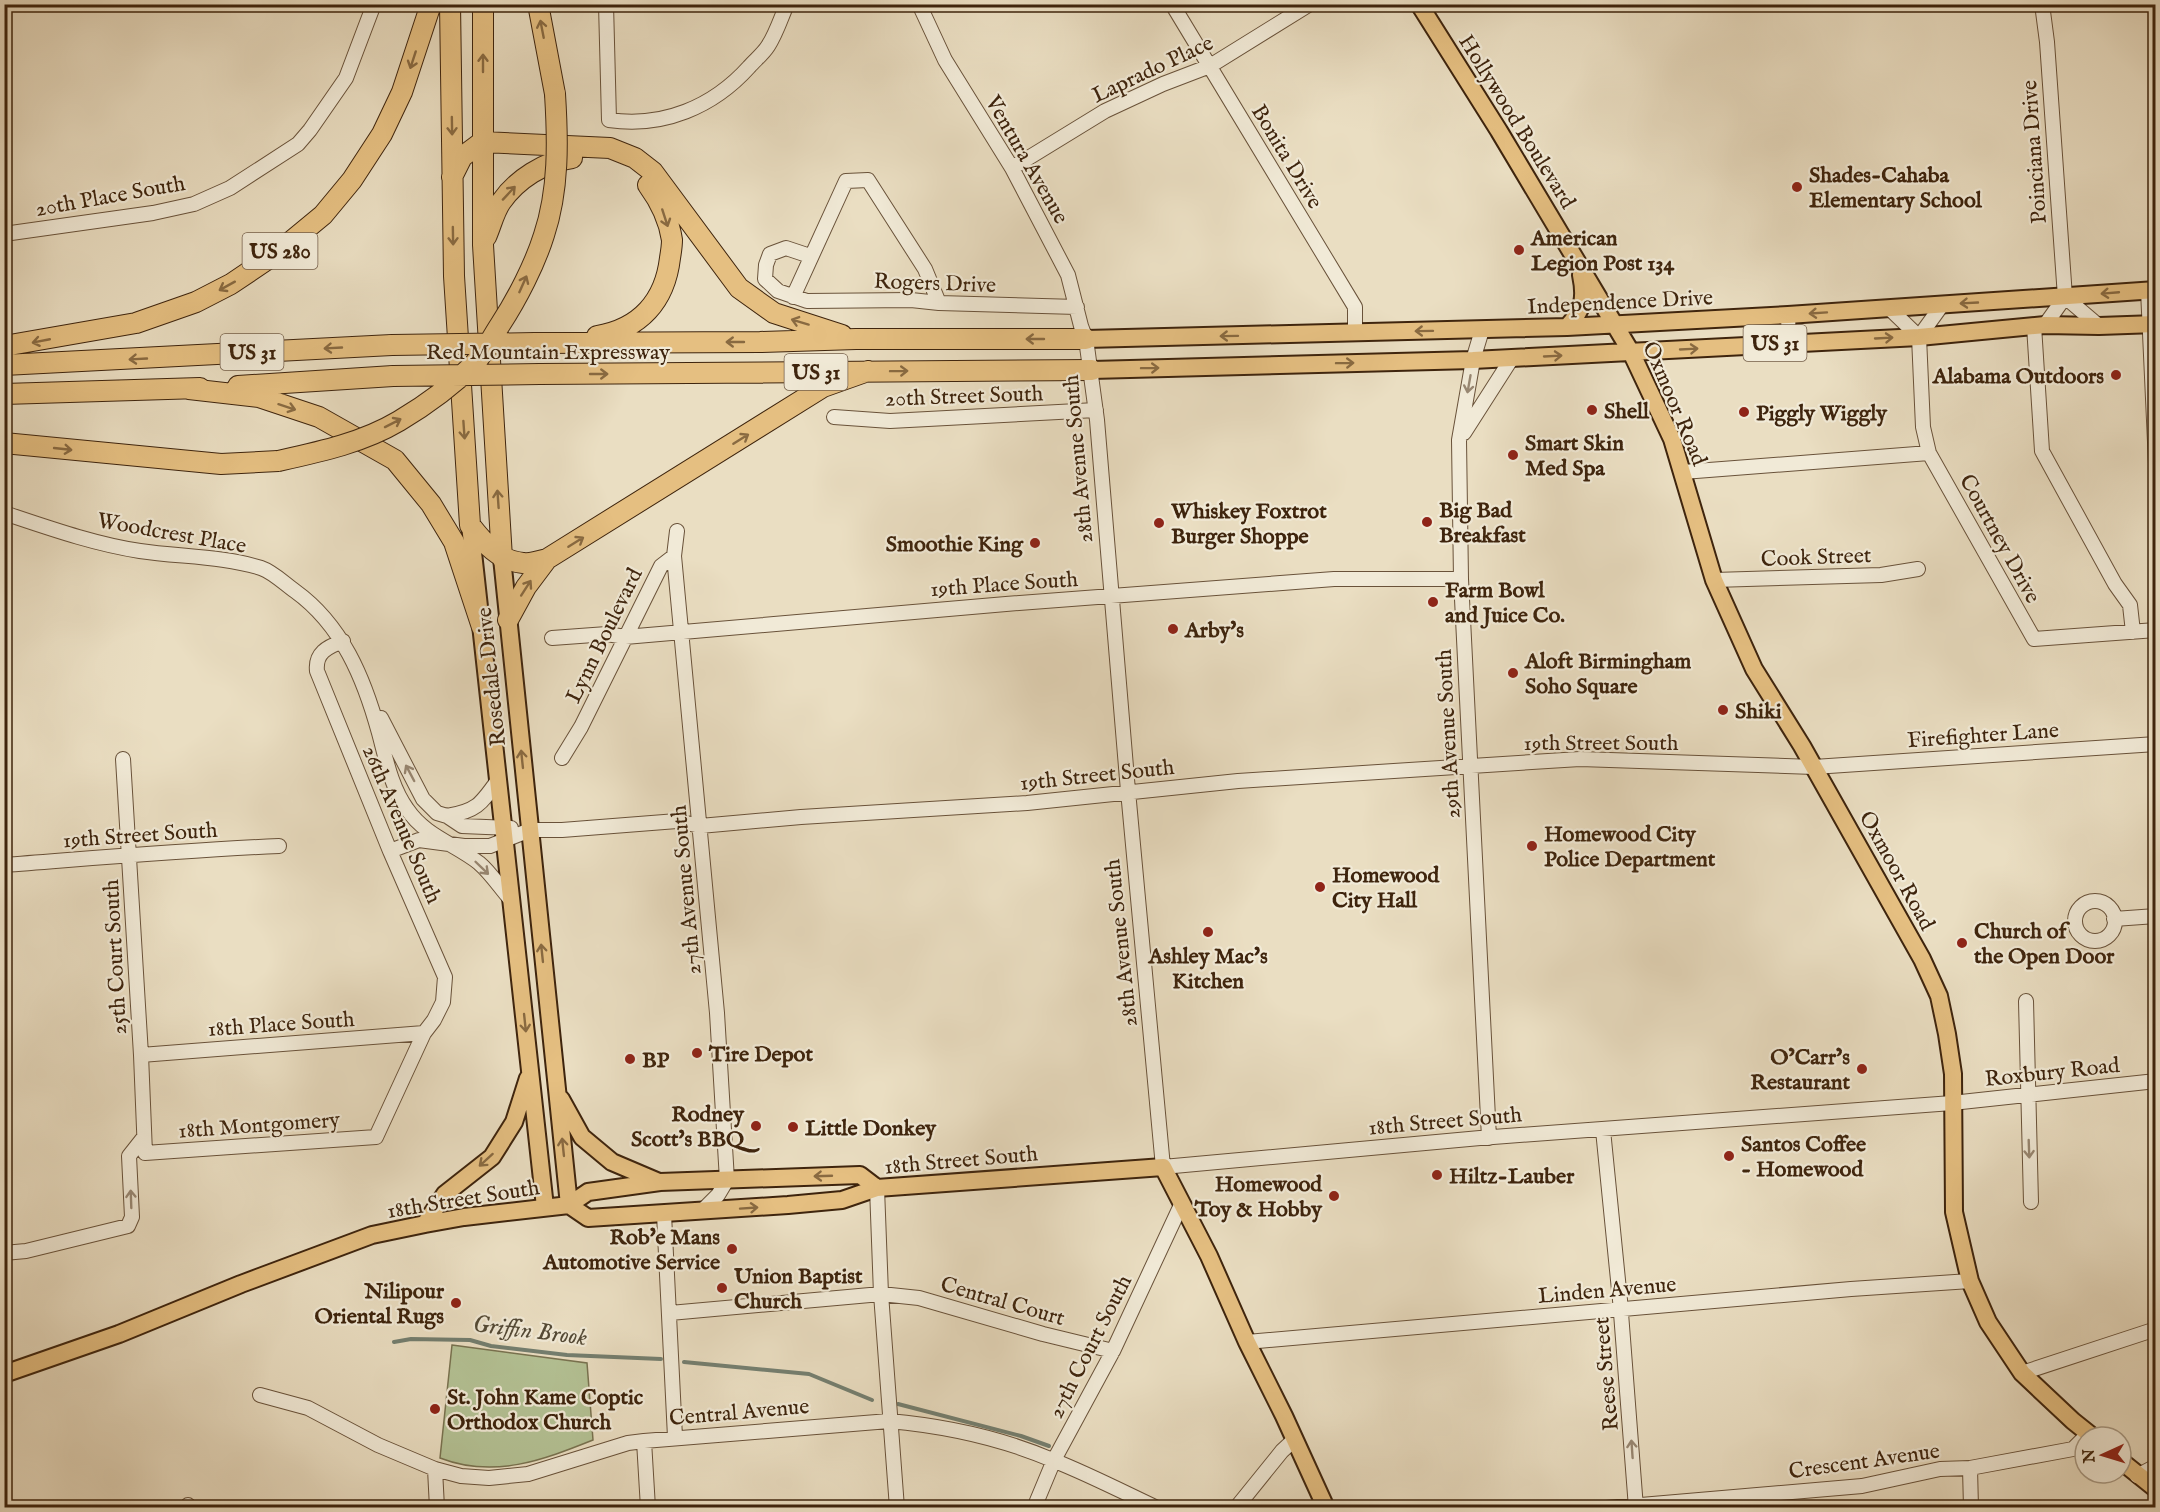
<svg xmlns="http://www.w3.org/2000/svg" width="2160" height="1512" font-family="'IM FELL English',serif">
<rect width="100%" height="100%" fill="#eadec2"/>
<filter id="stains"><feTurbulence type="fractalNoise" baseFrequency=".00333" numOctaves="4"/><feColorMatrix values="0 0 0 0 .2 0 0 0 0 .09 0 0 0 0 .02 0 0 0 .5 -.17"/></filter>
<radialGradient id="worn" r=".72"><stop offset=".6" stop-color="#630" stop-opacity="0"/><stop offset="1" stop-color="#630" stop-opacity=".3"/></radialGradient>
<path fill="#b4c295" stroke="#797351" stroke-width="1.5" d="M452,1345L587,1363L593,1440C543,1460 494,1479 440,1458Z"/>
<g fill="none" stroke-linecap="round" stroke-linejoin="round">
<path stroke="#747f70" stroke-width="4" d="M394,1342L411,1339L470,1340L491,1346L567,1355L661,1359
M684,1362L809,1374L872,1400
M898,1404L1021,1436L1049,1446"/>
<defs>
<path id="minor" d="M606,4L609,120C663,128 713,107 749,67C755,60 763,54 768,46C776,34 781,18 787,4
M919,4L945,60L1012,168L1068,275L1081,326L1086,339L1097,420L1128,791L1163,1167L1480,1138L1952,1103L2156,1081
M1172,4L1355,307V333
M2042,4L2047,42L2065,297L2045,325
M1012,168L1105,111L1163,84L1210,66L1310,4
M4,234L153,213L194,204L230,188L298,144L310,130L346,78L374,4
M810,256L786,248L770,254L766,265L765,279L778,291L807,301L911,300L939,303L1077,307
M2148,290L2156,464
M793,297L846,181L868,180L925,269L939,303
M2065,297L2099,326
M1942,305L1919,337L1923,427L1929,453L2034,639L2156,630
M1889,308L1919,337
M1788,315L1789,343
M2034,326L2042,451L2115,584L2130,605L2133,632
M1482,330L1473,360L1459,440L1461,579L1489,1138
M834,417L890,421L1096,410
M1464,433L1512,358
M1683,472L1929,453
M4,513C49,528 94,544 140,551C180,557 223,556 261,568C273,572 285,584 295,591C342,625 364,678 379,733C386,759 391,787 407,809C425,836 455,844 479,863C491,873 501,889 512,901
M674,556L717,1013L727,1180L718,1195L702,1211
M1714,580L1881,575L1918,569
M552,638L607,634L625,637L1006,604L1334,579H1461
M381,718L423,799L437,813L447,816L462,826L511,828
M562,758L581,727L661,566L674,556L677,531
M123,759L141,1055L145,1153L376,1137L424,1033L434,1020L443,1002L445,977L390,851L317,671C315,653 327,647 343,641
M447,816C477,811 481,804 498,780
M390,851L419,840L464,846H490L530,830H562L677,821L700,826L801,817L1027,803L1238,781L1580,759L1814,767L2156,744
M4,865C96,858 187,850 279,846
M2075 921a20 20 0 1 1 40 0a20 20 0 1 1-40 0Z
M2114,919L2156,916
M2026,1001L2031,1202
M141,1055L424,1033
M1603,1130L1620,1300L1636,1508
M877,1188L881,1294L897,1508
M664,1214L675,1437
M4,1253L26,1251L128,1226L132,1217L129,1156L144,1137
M670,1313L881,1294L919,1298L1043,1334L1113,1351
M1247,1342L1851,1289L1970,1281
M2022,1373L2156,1329
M260,1395L308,1408L378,1445L435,1469L461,1476L489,1478L528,1474L628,1443L644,1441L889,1421C945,1426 1004,1439 1055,1461C1090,1475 1123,1492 1157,1508
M644,1441L648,1508
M1970,1468L1971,1508
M435,1469L437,1508
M2137,1476L2156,1466
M188,1505V1508
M1034,1508L1054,1460L1113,1351L1182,1203
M1236,1508L1282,1451L1295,1439
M1606,1508L1862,1486L1940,1469L1970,1468L2073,1449L2085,1437"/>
<path id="major" d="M1419,4L1499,131L1631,352L1672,439L1714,580L1754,669L1802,746L1922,959L1939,996L1947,1034L1953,1074L1954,1212L1970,1281L1988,1322L2022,1373L2073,1421L2093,1437
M1567,327C1583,310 1586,299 1581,275
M1086,339L1567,327L1788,315L2156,290
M1092,370L1473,360L1919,337L2045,325L2099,326L2156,324
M470,525L545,1207
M502,558L569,1205
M561,1099L582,1137L612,1162L659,1182
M569,1205L588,1192L660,1182L860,1175L877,1188
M425,1224L445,1194L492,1157L514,1122L528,1078
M4,1374L119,1334L241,1284L372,1235L425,1224L464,1217L569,1205L588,1218L788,1205L842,1200L877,1188L1163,1167L1209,1256L1247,1342L1284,1416L1326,1508
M2121,1461L2156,1489"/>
<path id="highway" d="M450,4L454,276L470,525C484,543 499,561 523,563C531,564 540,561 547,559L823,387L868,371
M483,4V245L502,558
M538,4L555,94
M452,177L462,157L482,142L610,148L635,158L653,172L739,288L774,313L842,335
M486,237C491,226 494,212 501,202C517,179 544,162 572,158
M597,336C640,329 665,301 670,258C671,252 672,245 672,240C669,220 659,200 648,185
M535,343L760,342L856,339H1086
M4,346L136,323L196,302L231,284L277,253L323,215L352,180L382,134L402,92L431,4
M4,365L392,345
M540,374L1092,370
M238,386L393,376
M189,389L259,397L319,417L395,460L431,504L454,542L482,627
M4,394L200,388
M4,443L221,464L278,461
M508,620L526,587L547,559"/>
</defs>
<use href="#minor" stroke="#69523a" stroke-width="16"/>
<use href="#major" stroke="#3e240d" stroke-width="20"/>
<use href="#highway" stroke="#3e240d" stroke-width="22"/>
<use href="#minor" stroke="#f1ead7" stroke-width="14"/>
<use href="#major" stroke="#e5bf81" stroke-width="16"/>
<use href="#highway" stroke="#e5bf81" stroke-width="20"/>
<defs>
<path id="highway-bridge" d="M392,345L535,343
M393,376L540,374
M278,461C319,452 362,443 399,421C426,405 453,385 475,363C485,352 492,337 500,325C517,299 535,264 544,235C559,190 558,141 555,94"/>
</defs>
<use href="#highway-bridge" stroke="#3e240d" stroke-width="22" stroke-linecap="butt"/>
<use href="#highway-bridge" stroke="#e5bf81" stroke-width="20"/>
</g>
<defs><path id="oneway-shaft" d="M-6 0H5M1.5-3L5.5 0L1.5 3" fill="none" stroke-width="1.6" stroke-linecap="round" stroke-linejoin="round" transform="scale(1.5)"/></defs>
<g stroke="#896a41">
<use href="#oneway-shaft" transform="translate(542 29) rotate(-101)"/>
<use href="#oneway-shaft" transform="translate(413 60) rotate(108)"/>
<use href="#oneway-shaft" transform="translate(483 63) rotate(-90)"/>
<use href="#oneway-shaft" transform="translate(452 126) rotate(89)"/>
<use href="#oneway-shaft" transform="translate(509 193) rotate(-47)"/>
<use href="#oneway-shaft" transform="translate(665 218) rotate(72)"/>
<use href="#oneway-shaft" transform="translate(453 236) rotate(89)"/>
<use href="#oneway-shaft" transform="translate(523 284) rotate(-66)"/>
<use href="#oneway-shaft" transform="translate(227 286) rotate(151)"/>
<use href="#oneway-shaft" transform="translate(2110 293) rotate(175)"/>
<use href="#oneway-shaft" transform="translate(1969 303) rotate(177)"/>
<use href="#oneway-shaft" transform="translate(1818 313) rotate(176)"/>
<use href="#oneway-shaft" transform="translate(800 322) rotate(-163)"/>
<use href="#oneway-shaft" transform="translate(1424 331) rotate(179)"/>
<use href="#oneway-shaft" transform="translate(1229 336) rotate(179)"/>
<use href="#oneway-shaft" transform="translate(1884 338) rotate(-3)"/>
<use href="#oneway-shaft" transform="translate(1035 339) rotate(-180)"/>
<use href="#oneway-shaft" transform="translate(41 341) rotate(169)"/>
<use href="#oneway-shaft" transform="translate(735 342) rotate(180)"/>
<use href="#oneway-shaft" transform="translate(333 348) rotate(177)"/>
<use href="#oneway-shaft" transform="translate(1689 349) rotate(-3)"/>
<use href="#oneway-shaft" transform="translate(1553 356) rotate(-3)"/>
<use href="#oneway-shaft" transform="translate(138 359) rotate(177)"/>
<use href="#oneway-shaft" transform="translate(1345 363) rotate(-1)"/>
<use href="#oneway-shaft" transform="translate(1150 368) rotate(-1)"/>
<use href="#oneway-shaft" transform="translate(899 371) rotate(-1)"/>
<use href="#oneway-shaft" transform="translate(599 374)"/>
<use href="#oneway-shaft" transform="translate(287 407) rotate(18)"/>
<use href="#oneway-shaft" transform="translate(393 423) rotate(-27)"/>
<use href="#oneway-shaft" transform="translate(464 430) rotate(86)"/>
<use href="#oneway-shaft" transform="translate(741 439) rotate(-32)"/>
<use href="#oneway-shaft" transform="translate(63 449) rotate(6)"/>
<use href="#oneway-shaft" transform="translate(498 499) rotate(-94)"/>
<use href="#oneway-shaft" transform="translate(576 542) rotate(-32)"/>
<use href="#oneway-shaft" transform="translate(526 588) rotate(-57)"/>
<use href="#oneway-shaft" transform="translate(522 759) rotate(-96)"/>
<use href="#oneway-shaft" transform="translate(542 953) rotate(-96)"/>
<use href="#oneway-shaft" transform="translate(525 1023) rotate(84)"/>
<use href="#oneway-shaft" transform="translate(563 1147) rotate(-96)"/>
<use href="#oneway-shaft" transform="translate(486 1160) rotate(138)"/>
<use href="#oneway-shaft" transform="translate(823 1176) rotate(178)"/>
<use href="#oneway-shaft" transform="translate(749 1208) rotate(-4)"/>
</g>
<g stroke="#988772">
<use href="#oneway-shaft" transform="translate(1469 384) rotate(100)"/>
<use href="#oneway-shaft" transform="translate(410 773) rotate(-118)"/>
<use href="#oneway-shaft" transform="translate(482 868) rotate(44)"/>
<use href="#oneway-shaft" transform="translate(2029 1149) rotate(88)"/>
<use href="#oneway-shaft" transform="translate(131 1199) rotate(-92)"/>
<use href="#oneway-shaft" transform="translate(1632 1449) rotate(-94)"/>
</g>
<g fill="#8f2418" stroke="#f1ead7" stroke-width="2">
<circle cx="1797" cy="187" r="6"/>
<circle cx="1519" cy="250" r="6"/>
<circle cx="2116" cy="375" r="6"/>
<circle cx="1592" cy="410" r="6"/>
<circle cx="1744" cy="412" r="6"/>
<circle cx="1513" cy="455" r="6"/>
<circle cx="1427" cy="522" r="6"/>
<circle cx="1159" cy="523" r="6"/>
<circle cx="1035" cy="543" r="6"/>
<circle cx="1433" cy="602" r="6"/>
<circle cx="1173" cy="629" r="6"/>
<circle cx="1513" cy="673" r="6"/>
<circle cx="1723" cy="710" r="6"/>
<circle cx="1532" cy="846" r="6"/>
<circle cx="1320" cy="887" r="6"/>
<circle cx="1208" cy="932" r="6"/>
<circle cx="1962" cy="943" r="6"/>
<circle cx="697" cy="1053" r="6"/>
<circle cx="630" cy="1059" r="6"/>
<circle cx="1862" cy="1069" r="6"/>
<circle cx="756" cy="1126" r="6"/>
<circle cx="793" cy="1127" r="6"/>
<circle cx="1729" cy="1156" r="6"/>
<circle cx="1437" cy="1175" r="6"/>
<circle cx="1334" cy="1196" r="6"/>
<circle cx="732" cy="1249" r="6"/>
<circle cx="722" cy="1288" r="6"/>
<circle cx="456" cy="1303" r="6"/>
<circle cx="435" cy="1409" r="6"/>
</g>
<g text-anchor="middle" stroke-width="4.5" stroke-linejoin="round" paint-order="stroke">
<g fill="#f1ead7" stroke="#745f4a" stroke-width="1.5">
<rect x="242.5" y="233" width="75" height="36" rx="4.5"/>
<rect x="1743.5" y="325" width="63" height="36" rx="4.5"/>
<rect x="220.5" y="334" width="63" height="36" rx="4.5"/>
<rect x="784.5" y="354" width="63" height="36" rx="4.5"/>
</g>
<g font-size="21" font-weight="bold" fill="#3e240d">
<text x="280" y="258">US 280</text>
<text x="1775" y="350">US 31</text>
<text x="252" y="359">US 31</text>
<text x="816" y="379">US 31</text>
</g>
<g font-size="22" fill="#3e240d" stroke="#f1ead7">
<text transform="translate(1152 68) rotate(-25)" y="8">Laprado Place</text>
<text transform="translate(1518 121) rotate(58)" y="8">Hollywood Boulevard</text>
<text transform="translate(2033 152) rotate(-94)" y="8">Poinciana Drive</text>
<text transform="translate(1288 156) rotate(59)" y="8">Bonita Drive</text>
<text transform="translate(1028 159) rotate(60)" y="8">Ventura Avenue</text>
<text transform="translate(110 195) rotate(-10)" y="8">20th Place South</text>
<text transform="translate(935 282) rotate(2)" y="8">Rogers Drive</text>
<text transform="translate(1620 301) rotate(-3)" y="8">Independence Drive</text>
<text x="548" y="359">Red Mountain Expressway</text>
<text transform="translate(964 395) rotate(-2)" y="8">20th Street South</text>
<text transform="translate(1676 403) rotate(67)" y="8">Oxmoor Road</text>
<text transform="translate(1077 459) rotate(-95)" y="8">28th Avenue South</text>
<text transform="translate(172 532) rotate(10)" y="8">Woodcrest Place</text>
<text transform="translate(2001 538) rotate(61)" y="8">Courtney Drive</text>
<text transform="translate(1816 556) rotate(-2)" y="8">Cook Street</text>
<text transform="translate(1004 583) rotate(-4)" y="8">19th Place South</text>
<text transform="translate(603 635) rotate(-64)" y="8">Lynn Boulevard</text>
<text transform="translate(490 677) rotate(-96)" y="8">Rosedale Drive</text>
<text transform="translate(1447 734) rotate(-93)" y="8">29th Avenue South</text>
<text transform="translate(1983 734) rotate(-4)" y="8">Firefighter Lane</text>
<text x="1601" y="750">19th Street South</text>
<text transform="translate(1097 774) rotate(-6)" y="8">19th Street South</text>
<text transform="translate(403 824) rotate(67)" y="8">26th Avenue South</text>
<text transform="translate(140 834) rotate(-4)" y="8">19th Street South</text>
<text transform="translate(1898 870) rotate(61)" y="8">Oxmoor Road</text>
<text transform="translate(685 890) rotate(-95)" y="8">27th Avenue South</text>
<text transform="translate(1120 943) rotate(-96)" y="8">28th Avenue South</text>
<text transform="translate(114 957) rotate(-93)" y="8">25th Court South</text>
<text transform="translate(281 1023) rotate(-4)" y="8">18th Place South</text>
<text transform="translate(2052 1071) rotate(-6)" y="8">Roxbury Road</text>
<text transform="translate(1445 1120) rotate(-5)" y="8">18th Street South</text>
<text transform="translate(259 1124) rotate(-4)" y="8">18th Montgomery</text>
<text transform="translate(961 1159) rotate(-5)" y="8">18th Street South</text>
<text transform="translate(463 1198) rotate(-9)" y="8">18th Street South</text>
<text transform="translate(1607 1289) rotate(-5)" y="8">Linden Avenue</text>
<text transform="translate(1003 1300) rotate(16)" y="8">Central Court</text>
<text transform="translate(1089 1346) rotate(-63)" y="8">27th Court South</text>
<text transform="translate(1605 1374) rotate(-95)" y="8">Reese Street</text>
<text transform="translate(739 1411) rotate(-5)" y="8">Central Avenue</text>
<text transform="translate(1864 1460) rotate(-8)" y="8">Crescent Avenue</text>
</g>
<g font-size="22" font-weight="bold" fill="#3e240d" stroke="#f1ead7" text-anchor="start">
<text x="1809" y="182">Shades-Cahaba<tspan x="1809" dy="25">Elementary School</tspan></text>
<text x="1531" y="245">American<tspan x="1531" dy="25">Legion Post 134</tspan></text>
<text x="2104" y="383" text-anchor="end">Alabama Outdoors</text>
<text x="1604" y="418">Shell</text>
<text x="1756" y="420">Piggly Wiggly</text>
<text x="1525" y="450">Smart Skin<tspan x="1525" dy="25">Med Spa</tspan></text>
<text x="1439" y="517">Big Bad<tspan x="1439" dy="25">Breakfast</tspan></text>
<text x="1171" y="518">Whiskey Foxtrot<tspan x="1171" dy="25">Burger Shoppe</tspan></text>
<text x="1023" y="551" text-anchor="end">Smoothie King</text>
<text x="1445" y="597">Farm Bowl<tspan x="1445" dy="25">and Juice Co.</tspan></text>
<text x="1185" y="637">Arby's</text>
<text x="1525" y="668">Aloft Birmingham<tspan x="1525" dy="25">Soho Square</tspan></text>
<text x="1735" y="718">Shiki</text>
<text x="1544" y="841">Homewood City<tspan x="1544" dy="25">Police Department</tspan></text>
<text x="1332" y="882">Homewood<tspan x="1332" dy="25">City Hall</tspan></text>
<text x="1974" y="938">Church of<tspan x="1974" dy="25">the Open Door</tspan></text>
<text x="1208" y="963" text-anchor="middle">Ashley Mac's<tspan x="1208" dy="25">Kitchen</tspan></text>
<text x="709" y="1061">Tire Depot</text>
<text x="1850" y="1064" text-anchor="end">O’Carr’s<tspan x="1850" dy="25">Restaurant</tspan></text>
<text x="642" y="1067">BP</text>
<text x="744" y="1121" text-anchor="end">Rodney<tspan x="744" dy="25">Scott's BBQ</tspan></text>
<text x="805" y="1135">Little Donkey</text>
<text x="1741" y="1151">Santos Coffee<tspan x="1741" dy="25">- Homewood</tspan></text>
<text x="1449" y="1183">Hiltz-Lauber</text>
<text x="1322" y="1191" text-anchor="end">Homewood<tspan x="1322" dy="25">Toy &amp; Hobby</tspan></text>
<text x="720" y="1244" text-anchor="end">Rob'e Mans<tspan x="720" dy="25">Automotive Service</tspan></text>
<text x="734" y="1283">Union Baptist<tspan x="734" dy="25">Church</tspan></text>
<text x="444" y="1298" text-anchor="end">Nilipour<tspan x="444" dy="25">Oriental Rugs</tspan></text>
<text x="447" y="1404">St. John Kame Coptic<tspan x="447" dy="25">Orthodox Church</tspan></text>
</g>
<g font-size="24" font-style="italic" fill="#544a36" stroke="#f1ead7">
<text transform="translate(530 1330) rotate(7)" y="8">Griffin Brook</text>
</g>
</g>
<rect width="2160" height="1512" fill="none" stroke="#eadec2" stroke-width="24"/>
<rect x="6" y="6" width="2148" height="1500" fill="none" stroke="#3e240d" stroke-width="3"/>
<rect x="12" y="12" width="2136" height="1488" fill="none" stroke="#3e240d" stroke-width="1.5"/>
<g transform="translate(2103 1455) rotate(266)"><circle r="28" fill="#f1ead7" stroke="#a99b86" stroke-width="1.5"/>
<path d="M0-4.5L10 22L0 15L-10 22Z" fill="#8f2418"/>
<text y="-9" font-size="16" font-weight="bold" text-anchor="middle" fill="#3e240d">N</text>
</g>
<rect width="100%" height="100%" filter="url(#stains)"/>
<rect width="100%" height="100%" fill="url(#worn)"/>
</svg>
